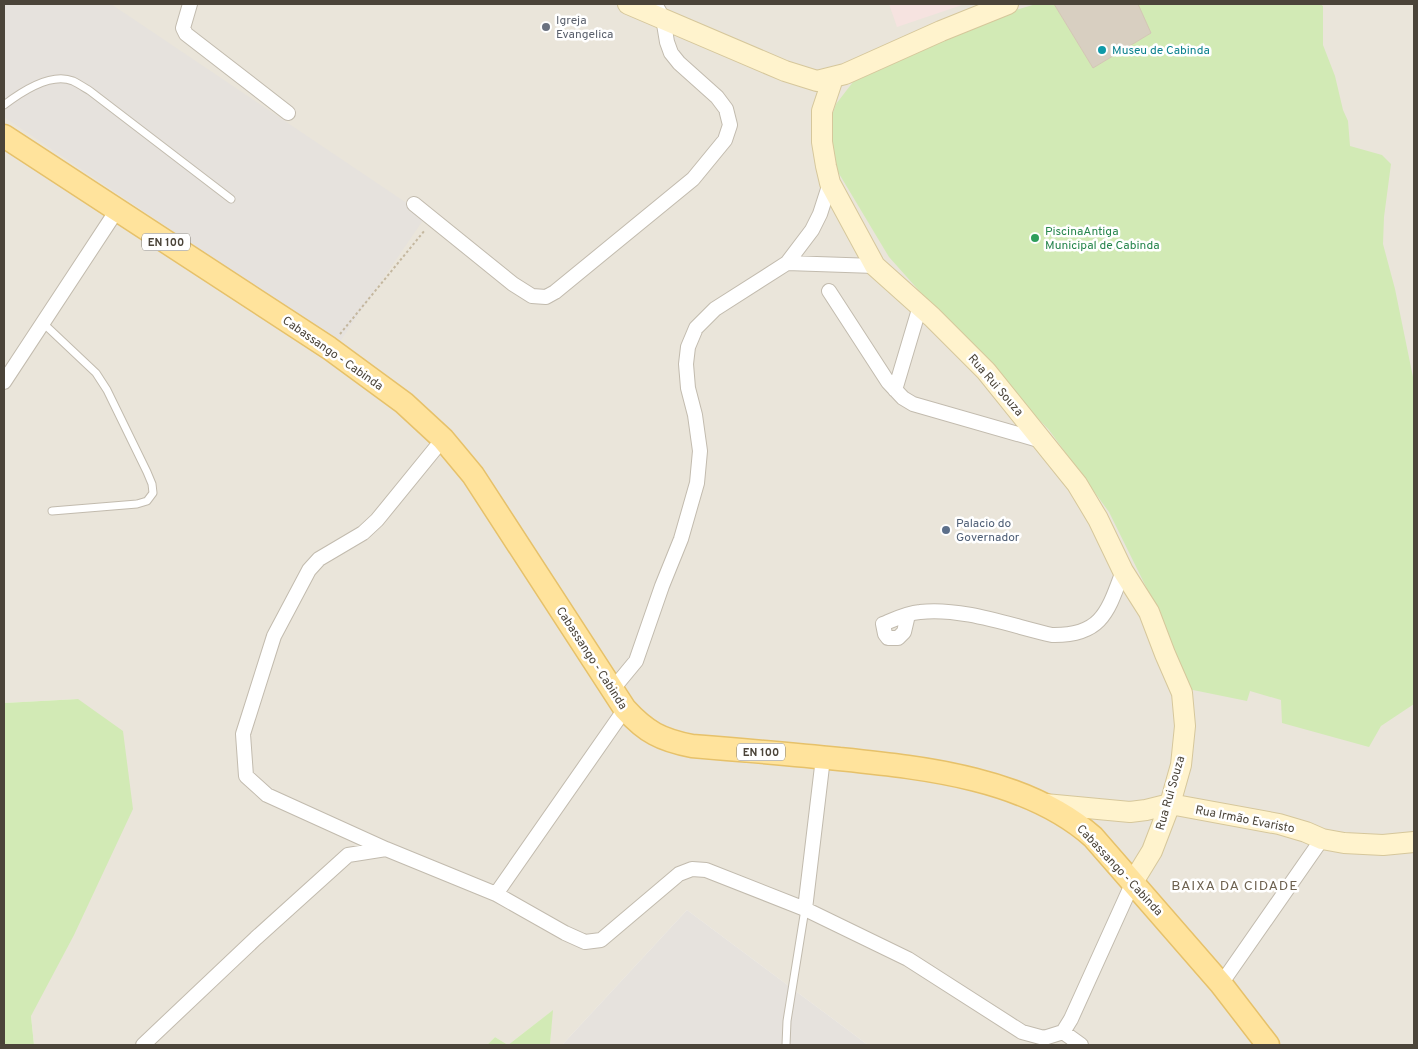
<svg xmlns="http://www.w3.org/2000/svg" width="1418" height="1049" font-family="Overpass,sans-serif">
<rect width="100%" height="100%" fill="#f6f3ec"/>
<path fill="#eae5da" d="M4,4H1414V1045H868L687,910L562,1045H550L552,1011L508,1045L495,1037L487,1045H34L31,1016L78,699L4,703Z"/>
<path fill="#e6e2dd" d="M4,4H111L426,216L339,343L4,117Z
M687,910L868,1045H562Z"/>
<path fill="#f6e3e0" d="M889,4H965L897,27Z"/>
<path fill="#d2eab5" d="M1036,4H1054L1093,68L1151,33L1137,4H1320L1323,6V45L1335,76L1343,110L1348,121L1350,146L1382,155L1391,164L1384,217L1383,244L1395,289L1414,382V704L1381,726L1369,747L1282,723L1281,700L1250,691L1247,701L1188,689L1151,597L1109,512L1049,430L972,350L889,257L838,172L829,153L828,127L836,104L853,82L1003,14Z
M78,699L123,731L133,809L74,935L31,1016L34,1045H4V703Z
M553,1010L550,1045H487L495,1037L508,1045Z"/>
<path fill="#d8cfc1" stroke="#d3c7b4" d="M1054,4H1138L1151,33L1093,68Z"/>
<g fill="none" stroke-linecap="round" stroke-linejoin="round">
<defs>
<path id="lane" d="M4,105C21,92 51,72 73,81C79,84 85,88 90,91L231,199
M43,323L96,373L107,390L147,472L152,484L153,493L147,501L137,504L52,511
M786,1045L787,1021L805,909"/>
<path id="street" d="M190,4L183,28L186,34L288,113
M414,204L513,284L532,296L546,297L555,292L693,179L725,140L730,125L726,109L717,97L679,63L671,53L667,42L663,18L655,4
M787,263L812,230L820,214L830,183
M829,291L888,382L903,398L913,404L1042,441
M4,382L117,210
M895,390L920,306
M908,615L904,632L898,638H888L885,634L883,624C895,619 907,613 920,612C961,607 1012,626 1052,635C1102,636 1108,611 1123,571
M612,690L636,661L662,586L681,539L697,483L700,451L695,415L688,388L686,364L688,347L696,328L715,309L787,263L875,266
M386,849L267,795L246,776L243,734L274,636L309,570L319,559L363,533L377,520L443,439
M496,894L625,709
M805,909L823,758
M1221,984L1322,839
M1063,1032L1081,1045
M143,1045L256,938L348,855L386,849L496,894L565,933L585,942L601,940L679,874L692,869L706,870L805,909L908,959L1022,1032L1044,1038L1063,1032L1071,1019L1133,882"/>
<path id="secondary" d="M628,4L785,71L817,81L845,74L941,31L1008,4
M833,78L822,111V142L826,166L830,183L875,266L932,317L986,371L1077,484L1098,519L1123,571L1149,612L1165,654L1182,693L1185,726L1181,765L1170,804L1157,838L1152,851L1133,882
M1045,804L1130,812L1146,810L1170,804L1279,824L1306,832L1322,839L1344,843L1383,845L1414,842"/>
<path id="primary" d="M4,136L329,348L404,403L443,439L473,475L625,709C646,732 661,740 692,746C741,750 790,754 839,759C925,768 1026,778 1093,837L1221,984L1268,1045"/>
</defs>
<use href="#lane" stroke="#c2bbae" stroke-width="9"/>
<use href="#street" stroke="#c2bbae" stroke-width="16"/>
<use href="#secondary" stroke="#d6c79b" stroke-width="22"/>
<use href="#primary" stroke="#e6c16a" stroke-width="25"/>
<path stroke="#c4b79f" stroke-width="2" stroke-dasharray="2.5 2.5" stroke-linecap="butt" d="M340,334L425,230"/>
<use href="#lane" stroke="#fff" stroke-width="7"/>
<use href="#street" stroke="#fff" stroke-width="14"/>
<use href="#secondary" stroke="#fff3cd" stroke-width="20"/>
<use href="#primary" stroke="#ffe39c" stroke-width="22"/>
</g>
<circle fill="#6b7280" stroke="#fff" stroke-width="2" cx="546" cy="27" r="5"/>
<circle fill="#0f9aa8" stroke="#fff" stroke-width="2" cx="1102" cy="50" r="5"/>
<circle fill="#2e9e5b" stroke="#fff" stroke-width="2" cx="1035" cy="238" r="5"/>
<circle fill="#5c6f8a" stroke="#fff" stroke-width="2" cx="946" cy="530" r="5"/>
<g text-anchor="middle" stroke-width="5" stroke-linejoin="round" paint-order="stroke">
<g fill="#fff" stroke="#817c74" stroke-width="1">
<rect x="142" y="233.5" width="48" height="17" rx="4"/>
<rect x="737" y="743.5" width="48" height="17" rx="4"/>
</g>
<g font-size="11" font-weight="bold" fill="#4b4439">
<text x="166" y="246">EN 100</text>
<text x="761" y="756">EN 100</text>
</g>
<g font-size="12" fill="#5b616d" stroke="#fff" text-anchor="start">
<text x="556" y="24">Igreja<tspan x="556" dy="14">Evangelica</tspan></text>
</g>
<g font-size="12" fill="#0d838f" stroke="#fff" text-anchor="start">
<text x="1112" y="54">Museu de Cabinda</text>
</g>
<g font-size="12" fill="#27864d" stroke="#fff" text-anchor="start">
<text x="1045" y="235">PiscinaAntiga<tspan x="1045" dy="14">Municipal de Cabinda</tspan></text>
</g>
<g font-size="12" fill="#4b4439" stroke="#fff">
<text transform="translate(333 353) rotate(35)" y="4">Cabassango - Cabinda</text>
<text transform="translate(996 385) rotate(49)" y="4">Rua Rui Souza</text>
<text transform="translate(592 658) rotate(57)" y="4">Cabassango - Cabinda</text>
<text transform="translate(1170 793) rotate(-74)" y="4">Rua Rui Souza</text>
<text transform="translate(1245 819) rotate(11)" y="4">Rua Irmão Evaristo</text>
<text transform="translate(1120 870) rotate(47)" y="4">Cabassango - Cabinda</text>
</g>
<g font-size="12" fill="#4e5e75" stroke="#fff" text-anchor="start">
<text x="956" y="527">Palacio do<tspan x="956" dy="14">Governador</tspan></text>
</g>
<g font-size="14" letter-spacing="1" fill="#6e6250" stroke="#fff">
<text x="1235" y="890">BAIXA DA CIDADE</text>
</g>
</g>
<rect width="1418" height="1049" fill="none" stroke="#4b4439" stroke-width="10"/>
</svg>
